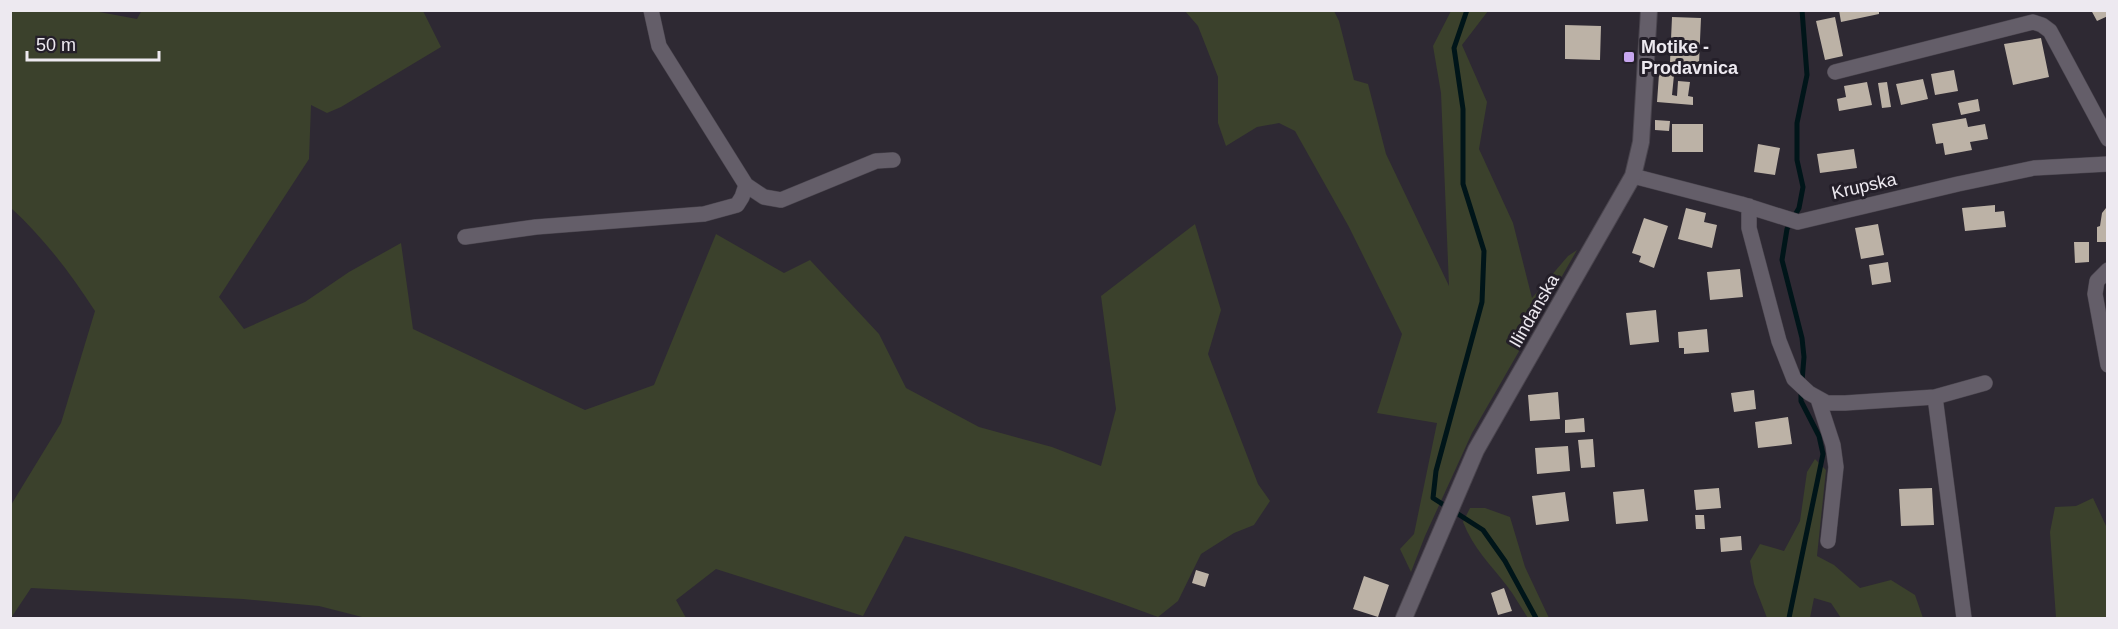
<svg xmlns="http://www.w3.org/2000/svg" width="2118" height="629" font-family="Helvetica,sans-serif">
<rect width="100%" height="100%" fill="#2e2933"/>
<path fill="#3b412c" d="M11,10L94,11L137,19L142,10L423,11L441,47L341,107L327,113L311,105L309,159L219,297L244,329L305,302L349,272L401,243L413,329L585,410L654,385L716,234L784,273L810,260L879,334L906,388L979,427L1052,447L1101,466L1116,409L1101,296L1195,224L1221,310L1208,354L1258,484L1270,501L1254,525L1234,533L1201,554L1178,601L1158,617C1075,586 991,559 905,536L863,616L716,569L676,600L686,618H366L319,606L243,599L31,588L11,618V505L61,423L95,311C71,274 44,238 11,208Z
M1185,11H1334L1339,21L1354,80L1368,84L1386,154L1449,286L1441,93L1433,46L1451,11H1488L1462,45L1487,102L1479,149L1513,223L1532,298L1568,256L1577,250L1472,433L1425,536L1411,572L1400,549L1414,534L1437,423L1377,413L1402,334L1349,227L1295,131L1279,123L1257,127L1226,146L1218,123V77L1198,26Z
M1815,459L1826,470L1817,556L1834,565L1860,588L1891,580L1915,595L1923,618H1841L1831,603L1814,598L1810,618H1767L1754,584L1750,561L1760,544L1784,551L1800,521L1807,472Z
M2093,498L2107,528V618H2056L2050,532L2055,507L2076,506Z
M1470,508H1485L1510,517L1525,567L1549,618H1528C1521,608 1515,596 1507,586C1491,565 1473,548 1463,522Z"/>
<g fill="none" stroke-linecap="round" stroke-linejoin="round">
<path stroke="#001519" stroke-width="5" d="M1467,10L1454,48L1463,109V184L1484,251L1482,302L1436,471L1433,498L1483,530L1505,561L1536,618
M1802,381L1804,357L1802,338L1782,260L1787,229L1799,208L1803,187L1797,160V123L1807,75L1802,10
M1789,618L1823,454L1819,436L1801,401V390"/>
</g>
<path fill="#bcb2a6" d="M1839,10H1879V14L1841,22Z
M2091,10H2108V16L2097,21Z
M1672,17L1701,18L1699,63L1670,62Z
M1835,17L1843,56L1825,60L1816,21Z
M1565,25L1601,26L1600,60L1565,59Z
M2041,38L2049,77L2013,85L2004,44Z
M1954,70L1958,91L1935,95L1931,74Z
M1659,74L1674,75L1672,95L1677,96L1678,81L1690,82L1688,96L1693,97V105L1657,102Z
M1923,79L1928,99L1901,105L1896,84Z
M1867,82L1872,105L1839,111L1837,99L1846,97L1844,86Z
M1887,82L1891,107L1882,108L1878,83Z
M1978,99L1980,111L1961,115L1958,103Z
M1966,118L1968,127L1985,124L1988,139L1970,142L1972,150L1945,155L1943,143L1936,144L1932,124Z
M1655,120L1670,121L1669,131L1655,130Z
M1672,124H1703V152H1672Z
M1758,144L1780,148L1775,175L1754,172Z
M1854,149L1857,168L1820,173L1817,154Z
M1995,205V212L2004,211L2006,227L1965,231L1962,208Z
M1686,208L1706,213L1704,222L1717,225L1712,248L1678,239Z
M2106,208H2108V242H2097V227L2100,226L2102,213Z
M1644,218L1668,226L1654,268L1639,262L1641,256L1632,253Z
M1878,224L1884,255L1861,259L1855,228Z
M2074,242H2089V262L2075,263Z
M1888,262L1891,282L1872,285L1869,265Z
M1740,269L1743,297L1710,300L1707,272Z
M1656,310L1659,342L1630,345L1626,313Z
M1707,329L1709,352L1684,354V348H1679L1678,332Z
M1754,390L1756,409L1734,412L1731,393Z
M1558,392L1560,419L1530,421L1528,395Z
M1788,417L1792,444L1758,448L1755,422Z
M1584,418L1585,432L1565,433V420Z
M1593,439L1595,467L1581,468L1578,440Z
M1568,446L1570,471L1537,474L1535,448Z
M1719,488L1721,508L1696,510L1694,490Z
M1932,488L1934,525L1901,526L1899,489Z
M1644,489L1648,521L1616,524L1613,492Z
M1565,492L1569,521L1536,525L1532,496Z
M1695,515H1704L1705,529H1696Z
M1741,536L1742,550L1721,552L1720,538Z
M1196,570L1209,574L1205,587L1192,583Z
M1364,576L1389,585L1378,617L1353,609Z
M1504,588L1512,611L1498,615L1491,593Z"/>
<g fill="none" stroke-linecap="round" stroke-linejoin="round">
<defs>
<path id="minor" d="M651,10L659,46L746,185
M1835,72L2033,22L2042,25L2050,31L2108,139
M1633,176L1741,204L1798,222L1958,184L2034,168L2108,164
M1749,206V228L1779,341L1794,379L1809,393L1827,403H1845L1935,397L1985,383
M465,237L536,227L704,214L737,205L742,197L746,185L764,197L781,200L876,161L893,160
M2108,270L2097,281L2095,294L2108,365
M1935,397L1964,618
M1818,399L1833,445L1836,467L1828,541"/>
<path id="tertiary" d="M1404,618L1476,450L1633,176L1641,142L1649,10"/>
</defs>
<use href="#minor" stroke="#4a454e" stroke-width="16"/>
<use href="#tertiary" stroke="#4a454e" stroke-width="18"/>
<use href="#minor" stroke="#645e69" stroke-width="15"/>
<use href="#tertiary" stroke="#645e69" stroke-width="16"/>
</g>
<rect fill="#c7a6ef" stroke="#241f29" stroke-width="2" x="1623" y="51" width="12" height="12" rx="3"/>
<g text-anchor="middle" stroke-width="6" stroke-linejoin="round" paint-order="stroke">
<g font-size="18" font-weight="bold" fill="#ede9f0" stroke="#241f29" text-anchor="start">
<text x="1641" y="53">Motike -<tspan x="1641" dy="21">Prodavnica</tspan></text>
</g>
<g font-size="18" fill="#ede9f0" stroke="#241f29">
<text transform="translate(1864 186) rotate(-13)" y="6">Krupska</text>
<text transform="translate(1534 311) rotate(-60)" y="6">Ilindanska</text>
</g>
</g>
<rect width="2118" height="629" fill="none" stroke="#ede9f0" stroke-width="24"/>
<path d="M27 51v9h132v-9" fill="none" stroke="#ede9f0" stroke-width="3"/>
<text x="36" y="51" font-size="18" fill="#ede9f0" stroke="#241f29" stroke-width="4.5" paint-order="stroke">50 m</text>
</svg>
